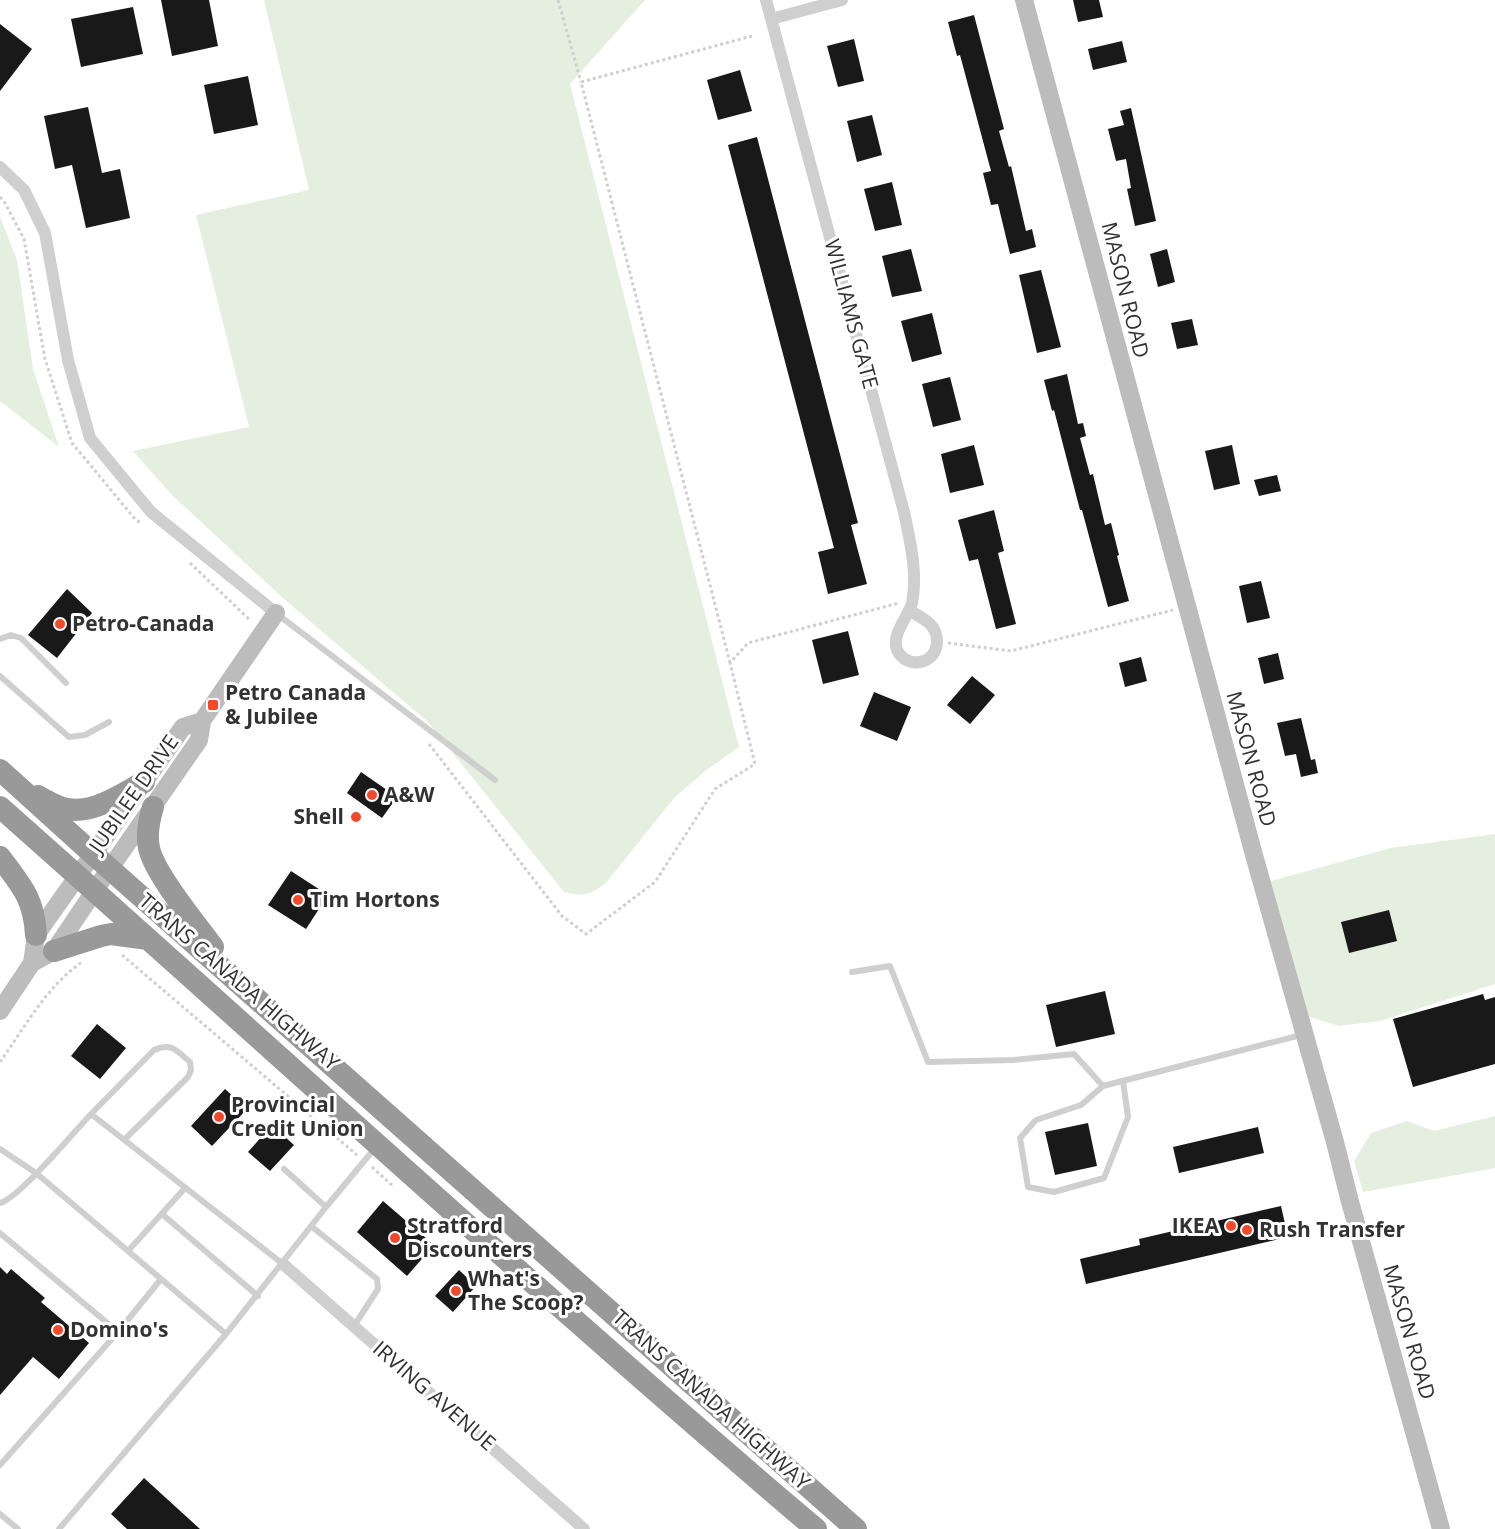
<svg xmlns="http://www.w3.org/2000/svg" width="1495" height="1529" font-family="'Open Sans',sans-serif">
<rect width="100%" height="100%" fill="#fff"/>
<path fill="#e4efdf" d="M264,0H645L570,84L739,747L705,771L674,798L606,883C590,895 583,897 564,892L428,722L284,599L171,494L133,451L249,427L196,215L309,190Z
M0,217L17,260L33,369L59,447L0,401Z
M1495,834V984L1380,1021L1339,1026L1307,1016L1271,881L1391,848Z
M1495,1116V1168L1363,1192L1354,1161L1371,1133L1407,1121L1434,1131Z"/>
<path fill="#191919" d="M161,0H209L218,46L172,56Z
M1073,0H1099L1103,17L1078,22Z
M133,7L143,54L81,67L71,19Z
M974,15L1004,129L999,131L1009,167L1011,166L1026,231L1032,229L1036,247L1010,254L998,204L991,205L983,173L991,171L960,55L957,56L948,22Z
M0,24L32,49L0,91Z
M854,39L864,81L838,87L827,46Z
M1122,41L1127,62L1093,70L1088,49Z
M740,70L752,111L718,120L707,80Z
M248,76L258,125L214,134L204,85Z
M88,107L102,173L120,169L130,218L86,228L72,165L55,169L44,116Z
M1131,108L1156,221L1135,226L1127,189L1131,188L1126,159L1116,161L1108,129L1124,125L1120,111Z
M872,115L882,155L857,162L847,121Z
M757,137L858,523L851,525L867,584L828,594L818,552L834,548L728,145Z
M892,182L902,225L875,231L864,189Z
M911,249L922,291L892,297L882,256Z
M1167,249L1175,282L1158,287L1150,254Z
M1041,270L1061,347L1037,353L1019,275Z
M932,313L942,354L912,362L901,321Z
M1192,319L1198,345L1177,349L1171,323Z
M1067,374L1078,424L1083,423L1086,436L1080,438L1090,475L1093,474L1105,525L1111,523L1119,555L1117,556L1129,601L1108,607L1082,510H1080L1054,410L1052,411L1044,380Z
M950,377L961,420L933,427L922,384Z
M974,445L984,485L950,493L941,454Z
M1232,445L1240,484L1214,490L1205,451Z
M1277,475L1281,491L1259,496L1254,480Z
M994,510L1004,551L998,553L1016,624L996,629L978,559L969,561L958,520Z
M1261,581L1270,618L1247,623L1239,586Z
M67,589L92,613L57,658L28,635Z
M848,631L859,675L823,684L812,640Z
M1278,653L1284,679L1264,684L1258,658Z
M1141,657L1147,681L1125,687L1119,663Z
M972,676L995,695L970,724L947,705Z
M874,692L911,707L897,741L860,726Z
M1301,718L1311,760L1315,759L1318,773L1301,777L1296,754L1285,756L1277,723Z
M361,772L397,797L382,818L347,793Z
M291,871L328,895L306,929L268,905Z
M1389,910L1397,941L1349,953L1341,922Z
M1105,991L1115,1034L1056,1047L1046,1005Z
M1483,994L1485,1000L1495,997V1064L1413,1087L1393,1019Z
M97,1024L126,1048L100,1079L71,1056Z
M225,1089L247,1109L212,1146L191,1126Z
M1088,1123L1097,1166L1055,1175L1045,1132Z
M272,1125L294,1145L270,1171L248,1152Z
M1258,1127L1264,1153L1179,1173L1173,1147Z
M383,1201L434,1245L407,1276L357,1232Z
M1281,1206L1288,1237L1086,1284L1080,1259L1140,1245L1139,1239Z
M0,1267L7,1274L11,1269L45,1298L41,1302L89,1343L59,1379L33,1357L0,1395Z
M459,1270L476,1286L453,1312L435,1296Z
M144,1478L200,1529H127L111,1514Z"/>
<g fill="none" stroke-linecap="round" stroke-linejoin="round">
<path stroke="#cfcfcf" stroke-width="3" stroke-dasharray="3 3" stroke-linecap="butt" d="M558,0L581,82
M0,197L5,203L24,239L45,359L72,443L135,519L141,523
M190,563L251,621
M948,643L1011,651L1173,610
M730,663L581,82L752,36
M429,744L562,916L586,934L655,882L715,789L755,764L730,663L748,643L899,603
M122,955L357,1155
M0,1062C25,1027 46,987 82,962
M372,1167L394,1187"/>
<path stroke="#cfcfcf" stroke-width="6" d="M277,614L495,780
M0,639L11,635L21,638L66,683
M0,676L69,737L85,735L109,722
M852,972L890,966L928,1062L1013,1060L1074,1054L1103,1086L1301,1035
M1103,1086L1081,1105L1036,1120L1020,1138L1028,1187L1054,1192L1104,1178L1128,1117L1123,1081
M91,1114L154,1050C172,1042 177,1051 190,1062L191,1070L188,1077L125,1139
M0,1149L36,1173L226,1334
M284,1169L326,1207
M0,1203C18,1199 75,1131 91,1114L283,1264
M162,1214L258,1296
M311,1226L377,1279L378,1289L354,1326
M0,1233L118,1332L161,1279
M128,1251L185,1188
M0,1465L118,1332
M0,1514L18,1529
M59,1529L226,1334L326,1207L375,1148"/>
<path stroke="#cfcfcf" stroke-width="12" d="M766,0L904,512C910,540 918,574 912,603C908,617 894,631 896,646C898,657 909,664 920,662C939,659 942,635 929,623C923,618 915,614 909,610
M771,19L842,0
M0,167L24,190L45,233L68,360L90,438L151,512L276,613
M283,1264L584,1529"/>
<path stroke="#bcbcbc" stroke-width="18" d="M1024,0L1254,855L1335,1142L1349,1198L1441,1529
M32,963L54,951L95,890L199,740L202,721L276,613
M0,1011L32,963L36,935L183,727L202,721"/>
<path stroke="#999" stroke-width="22" d="M0,770L93,854L856,1529
M38,796C45,800 52,804 60,807C88,818 120,795 144,782
M0,807C272,1048 539,1294 816,1529
M153,807C149,820 146,834 149,848C154,873 197,925 213,947
M0,857C21,885 34,898 36,935
M54,951L101,936L111,934L148,939"/>
</g>
<g fill="#f34829" stroke="#fff" stroke-width="2">
<circle cx="60" cy="624" r="6"/>
<rect x="207" y="699" width="12" height="12" rx="3"/>
<circle cx="372" cy="795" r="6"/>
<circle cx="356" cy="817" r="6"/>
<circle cx="298" cy="900" r="6"/>
<circle cx="219" cy="1117" r="6"/>
<circle cx="1231" cy="1226" r="6"/>
<circle cx="1247" cy="1230" r="6"/>
<circle cx="395" cy="1238" r="6"/>
<circle cx="456" cy="1291" r="6"/>
<circle cx="58" cy="1330" r="6"/>
</g>
<g text-anchor="middle" stroke-width="6" stroke-linejoin="round" paint-order="stroke">
<g font-size="21" fill="#323232" stroke="#fff">
<text transform="translate(1125 290) rotate(76)" y="7">MASON ROAD</text>
<text transform="translate(851 314) rotate(75)" y="7">WILLIAMS GATE</text>
<text transform="translate(1251 759) rotate(75)" y="7">MASON ROAD</text>
<text transform="translate(134 794) rotate(-55)" y="7">JUBILEE DRIVE</text>
<text transform="translate(239 982) rotate(41)" y="7">TRANS CANADA HIGHWAY</text>
<text transform="translate(1409 1332) rotate(74)" y="7">MASON ROAD</text>
<text transform="translate(434 1396) rotate(41)" y="7">IRVING AVENUE</text>
<text transform="translate(711 1400) rotate(42)" y="7">TRANS CANADA HIGHWAY</text>
</g>
<g font-size="21" font-weight="bold" fill="#323232" stroke="#fff" text-anchor="start">
<text x="72" y="631">Petro-Canada</text>
<text x="225" y="700">Petro Canada<tspan x="225" dy="24">&amp; Jubilee</tspan></text>
<text x="384" y="802">A&amp;W</text>
<text x="344" y="824" text-anchor="end">Shell</text>
<text x="310" y="907">Tim Hortons</text>
<text x="231" y="1112">Provincial<tspan x="231" dy="24">Credit Union</tspan></text>
<text x="407" y="1233">Stratford<tspan x="407" dy="24">Discounters</tspan></text>
<text x="1219" y="1233" text-anchor="end">IKEA</text>
<text x="1259" y="1237">Rush Transfer</text>
<text x="468" y="1286">What's<tspan x="468" dy="24">The Scoop?</tspan></text>
<text x="70" y="1337">Domino's</text>
</g>
</g>
</svg>
